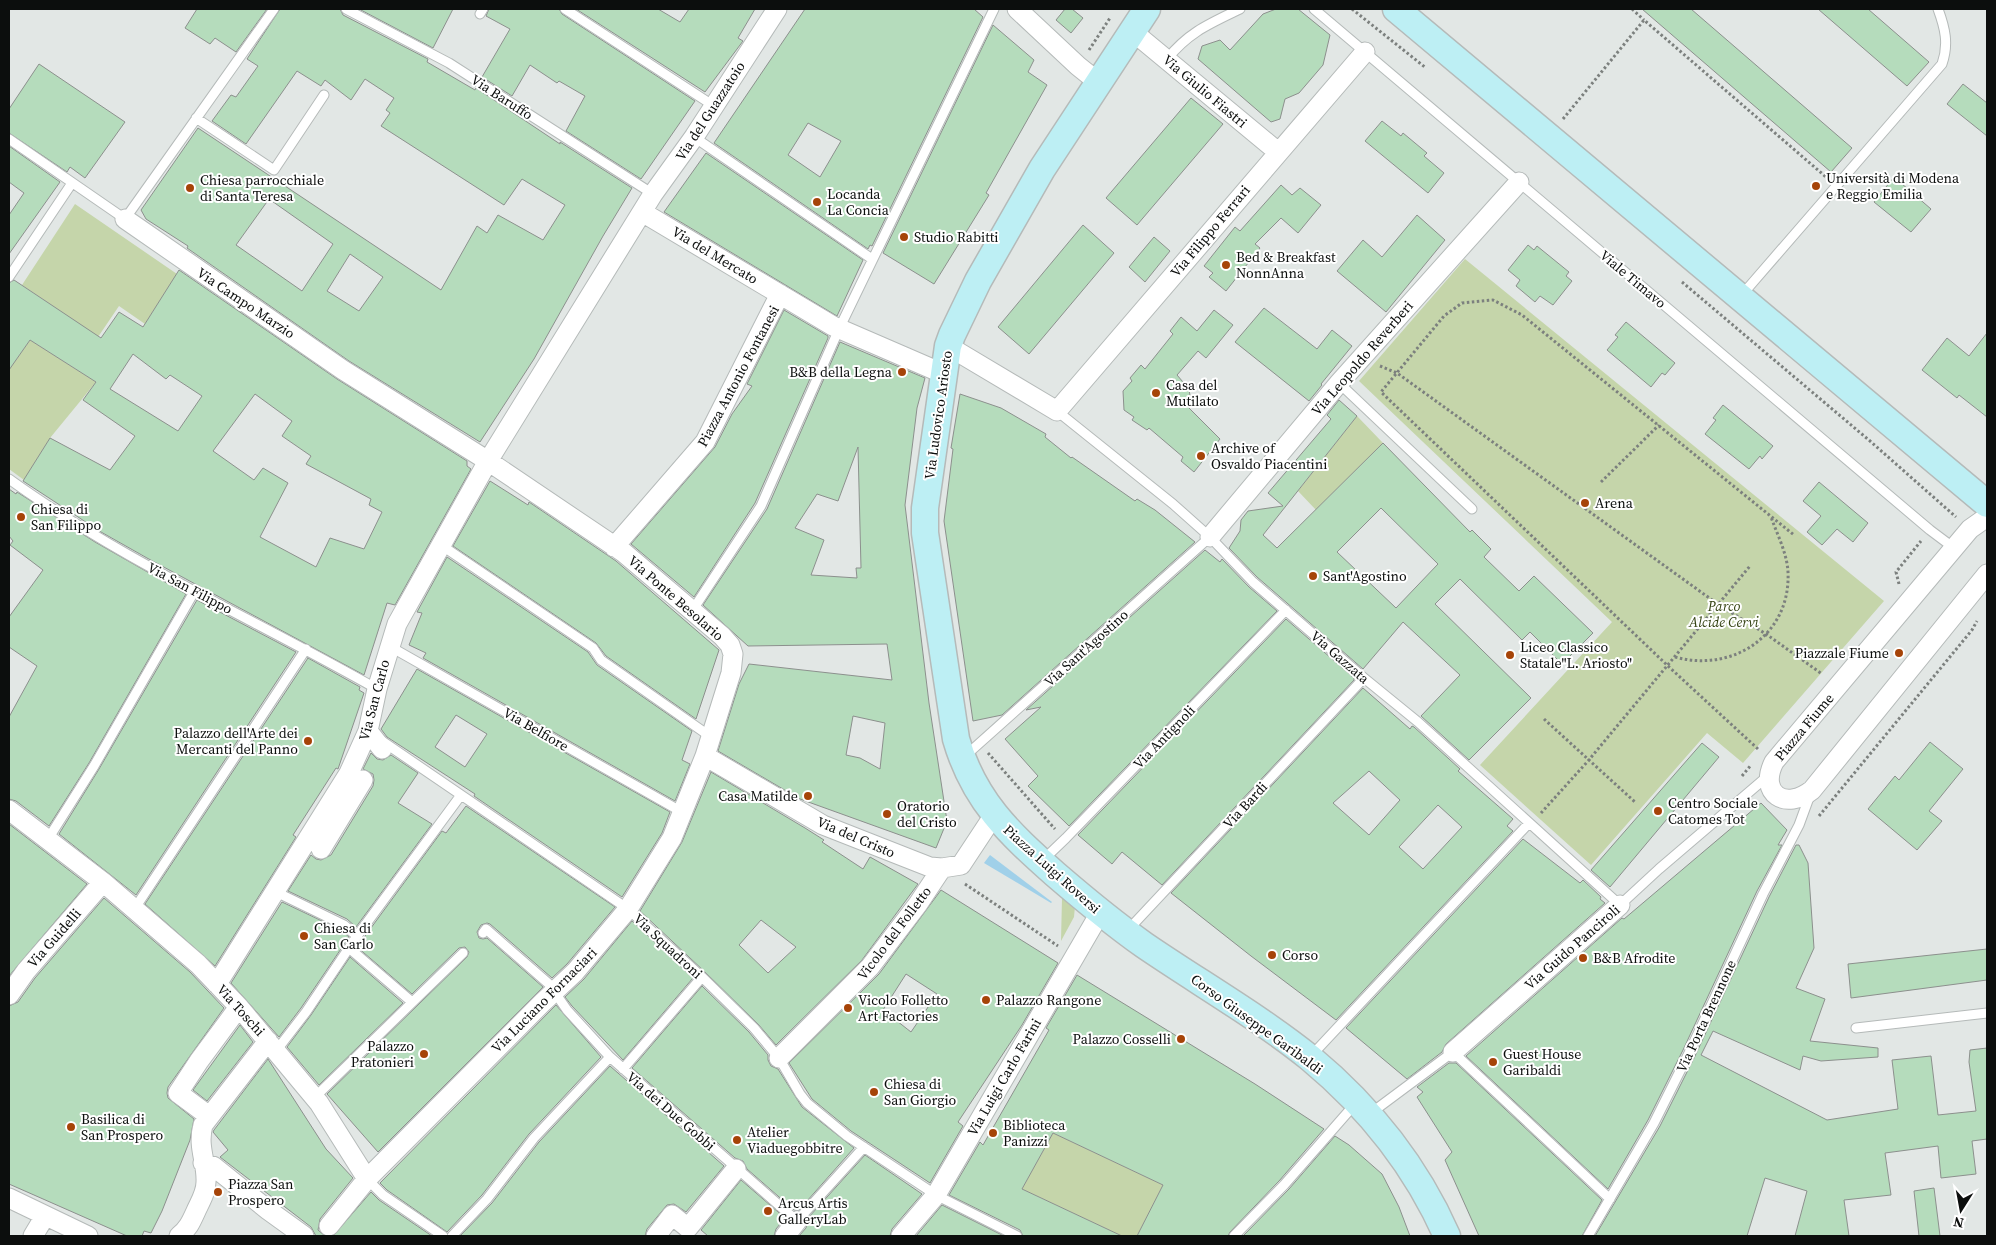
<svg xmlns="http://www.w3.org/2000/svg" width="1996" height="1245" font-family="'Source Serif 4',serif">
<rect width="100%" height="100%" fill="#e2e7e5"/>
<path fill="#c5d5aa" d="M75,204L177,274L145,324L119,306L98,337L22,285Z
M1465,259L1884,601L1743,763L1707,733L1591,865L1480,765L1612,622L1359,381Z
M30,340L96,382L50,438L24,480L9,469V355L16,360Z
M1357,416L1383,443L1316,510L1298,491Z
M1062,898L1075,906L1074,917L1061,941Z
M1053,1133L1163,1185L1137,1236H1122L1022,1189Z"/>
<path fill="#a0d0e9" d="M990,855L1052,902L1051,903L984,863Z"/>
<path fill="#b5dcbc" stroke="#8c908d" fill-rule="evenodd" d="M197,9H267L236,52L215,38L210,44L185,28Z
M280,9H340L343,15L428,59L427,62L475,90L476,88L560,144V142L632,188L603,236L534,359L480,442L349,361L187,248L188,246L146,219L141,210L198,128L441,290L477,226L487,233L498,215L543,240L565,205L522,179L504,205L381,126L390,113L386,110L394,98L365,79L351,100L325,80L321,86L297,71L246,144L212,121L231,95L236,97L258,66L247,59ZM269,199L333,244L302,291L236,245ZM350,254L383,277L359,311L327,291Z
M359,9H453L433,48Z
M489,9H559L562,14L695,101L641,179L566,131L585,96L559,81L557,83L530,65L512,96L482,77L510,29L486,16Z
M576,9H658L680,22L689,9H755L738,38L743,41L705,92Z
M805,9H974L983,17L872,246L870,245L868,249L714,143ZM808,123L841,141L820,177L788,155Z
M1065,9H1072L1083,18L1071,33L1056,20Z
M1276,9H1298L1330,35L1323,65L1299,93L1285,99L1280,119L1271,122L1198,59L1202,46L1220,40L1230,50L1263,14Z
M1642,9H1691L1852,148L1831,172Z
M1818,9H1868L1929,62L1907,86Z
M993,25L1034,60L1028,72L1047,85L986,193L989,195L934,284L883,253Z
M39,64L125,122L85,178L70,167L67,172L9,133V109Z
M1963,84L1987,103V136L1947,104Z
M1191,98L1223,124L1137,225L1106,198Z
M1382,121L1401,136L1403,133L1427,153L1424,156L1444,173L1428,193L1365,141Z
M9,146L60,182L9,254V215L24,193L9,182Z
M706,153L863,260L837,316L664,212Z
M1894,177L1931,209L1911,232L1874,202Z
M1281,185L1292,195L1300,188L1321,205L1298,233L1281,218L1255,244L1260,248L1226,291L1209,277L1213,273L1204,266L1235,227L1240,231Z
M1417,215L1445,240L1386,312L1337,271L1363,240L1382,257Z
M1083,225L1114,253L1029,354L998,327Z
M1154,237L1170,251L1145,282L1129,267Z
M1528,245L1534,250L1537,246L1569,272L1566,276L1572,281L1553,305L1540,296L1535,302L1516,286L1520,280L1508,270Z
M179,270L337,379L467,461V466L471,469L395,605L387,603L364,675L147,558L101,532L23,481L50,438L110,470L135,436L83,400L96,382L30,340L9,370V283L14,280L101,338L119,312L143,327ZM133,354L166,379L170,375L202,396L178,431L110,389ZM255,394L292,421L282,436L311,456L306,464L371,499L369,505L382,512L364,549L330,538L316,567L260,537L288,483L263,468L254,480L213,451Z
M1264,308L1317,349L1332,330L1352,346L1321,384L1322,385L1309,401L1235,342Z
M784,310L828,336V338L755,503L694,597L631,544L715,447L732,414L752,386L747,384Z
M1214,310L1233,325L1206,358L1198,351L1177,375L1189,389L1190,396L1187,406L1220,439L1194,472L1181,461L1183,457L1149,428L1147,430L1132,420L1134,417L1124,410L1123,391L1132,381L1130,378L1141,365L1145,369L1173,334L1170,331L1181,317L1197,331Z
M1626,322L1675,363L1665,375L1662,373L1651,387L1607,350L1618,337L1615,335Z
M1987,333V417L1959,395L1957,398L1922,370L1947,338L1969,356Z
M840,342L925,378L917,408L905,505L929,703L947,821L936,848L800,799L718,751L739,684L749,664L892,680L887,644L748,646L703,605L767,509ZM858,447L861,568H856L857,578L811,575L824,540L795,528L817,494L838,501ZM853,716L885,723L880,769L860,758L846,755Z
M960,394L1001,408L1046,434L1045,437L1071,458L1072,457L1135,501L1137,499L1155,510L1195,542L1002,715L973,721L944,521L953,449L951,448Z
M1339,400L1357,416L1263,535L1277,548L1383,443L1470,532L1472,530L1491,549L1484,557L1519,591L1534,576L1593,633L1562,664L1530,632L1522,640L1460,579L1435,604L1531,698L1469,760L1421,716L1460,675L1403,622L1363,669L1257,577L1229,548L1240,531L1241,520L1248,511L1283,506L1268,493L1331,419L1327,415ZM1381,508L1438,564L1396,608L1337,552Z
M1723,405L1773,446L1762,459L1760,456L1749,469L1705,434L1716,420L1713,418Z
M490,481L528,505L529,502L616,561L719,650L696,719L606,656L596,643L453,546Z
M1819,482L1868,523L1853,542L1837,529L1822,545L1807,532L1821,516L1803,501Z
M9,489L16,494L17,492L95,542L186,594L89,763L49,826L16,801L9,799V717L37,666L9,647V617L43,570L10,545L13,541L9,536Z
M1205,550L1220,562L1222,559L1249,587L1277,611L1069,826L1028,786L1038,776L1005,739L1041,707L1026,710Z
M447,557L588,652L597,665L692,731L682,760L690,764L675,801L423,658L426,653L409,645L422,613L417,612Z
M197,600L296,652L136,895L59,834L99,769Z
M1286,619L1354,678V680L1162,885L1122,852L1112,864L1078,835Z
M308,658L360,687L359,690L364,693L338,769L336,768L293,835L296,837L215,966L145,904Z
M417,669L670,812L662,833L622,897L474,796L475,794L387,737L381,729ZM456,715L487,734L465,767L435,747Z
M1363,688L1410,729L1412,726L1414,727L1460,769L1458,771L1513,819L1507,826L1513,831L1336,1020L1251,956L1171,893ZM1369,771L1400,800L1369,835L1333,803ZM1438,805L1462,827L1423,869L1399,847Z
M1930,742L1963,769L1929,811L1942,821L1917,850L1868,809L1895,776L1899,780Z
M1702,743L1719,757L1610,887L1591,870Z
M371,753L377,759L383,760L391,755L418,773L398,803L432,824L356,927L347,919L288,891L311,855L316,859L321,860L331,855L373,786L374,780L373,774L363,769Z
M711,772L805,828L824,840L822,842L863,869L870,857L918,884L862,960L776,1045L758,1024L706,973L640,911L682,842ZM761,920L796,947L768,973L739,945Z
M1761,803L1787,830L1778,845H1782L1757,891L1683,1050L1648,1120L1608,1189L1466,1056L1622,918L1624,919Z
M466,806L615,907L567,964L552,978L490,924L487,923L481,925L477,932L479,938L483,939L487,938L543,987L378,1152L327,1094L467,957L469,952L465,947L459,948L412,994L357,947L442,831L446,833Z
M9,824L87,884L9,976Z
M1523,839L1580,883L1583,880L1601,897L1600,899L1605,903L1446,1044L1442,1052L1407,1079L1346,1028Z
M1796,845H1799L1808,863L1814,948L1796,988L1825,999L1810,1041L1878,1048V1057L1821,1061L1803,1056L1800,1070L1713,1031L1701,1055L1827,1120L1898,1109L1892,1060L1931,1056L1938,1115L1976,1111L1969,1062L1970,1050L1987,1048V1139L1972,1141L1976,1174L1941,1178L1938,1146L1885,1153L1891,1195L1844,1200L1849,1236H1795L1807,1191L1765,1178L1747,1236H1595L1660,1126L1695,1056L1769,897Z
M941,890L1058,963L1022,1025L958,1122L963,1126L930,1183L851,1131L812,1099L789,1063L879,974ZM906,974L937,994L911,1032L883,1010Z
M104,898L190,972L224,1008L168,1087L167,1093L168,1098L194,1119L190,1140L162,1211L151,1233L144,1231L142,1236H127L9,1184V1006L18,1002L35,978Z
M282,902L341,930L349,937L301,1008L279,1037L231,983Z
M632,921L693,978L623,1060L572,1006L565,997L584,979Z
M1987,949V980L1851,998L1848,964Z
M350,957L403,1003L319,1085L287,1047L311,1015Z
M1077,975L1255,1084L1324,1129L1279,1181L1230,1232L1228,1236H1137L1163,1185L1053,1133L1022,1189L1122,1236H1023L1020,1230L949,1195L980,1142L983,1145L1049,1030L1046,1028Z
M702,986L749,1032L768,1055V1060L771,1066L778,1069L802,1107L854,1148L799,1210H794L747,1169L743,1161L735,1158L632,1068Z
M556,1005L601,1057L529,1134L482,1195L447,1232L387,1190L380,1183Z
M240,1025L253,1042L207,1101L193,1090Z
M268,1059L326,1149L353,1178L320,1219L318,1230L325,1236H316L311,1227L220,1157L228,1150L213,1132L214,1130Z
M1449,1063H1456L1602,1200L1582,1236H1479L1445,1160L1452,1152L1417,1097L1423,1092L1417,1087Z
M610,1066L724,1166L686,1212L674,1204L667,1205L647,1229L645,1236H460L492,1203L539,1142Z
M1335,1136L1349,1145L1382,1174L1399,1207L1410,1236H1243L1289,1189Z
M865,1155L922,1194L892,1229L890,1236H799L806,1228L808,1218Z
M741,1180L785,1218L776,1229L774,1236H708L701,1230Z
M1934,1188L1940,1236H1919L1914,1191Z
M371,1192L379,1200L432,1236H333Z
M942,1205L1004,1236H916Z"/>
<g fill="none" stroke-linecap="round" stroke-linejoin="round">
<defs>
<path id="lane" d="M346,9L449,63L653,194
M565,9L714,106
M1314,9L1930,530L1954,548
M480,14L483,9
M1167,59C1189,32 1209,24 1240,9
M196,118L274,170L324,95
M694,137L872,259
M9,139L125,219L274,9
M9,277L72,183
M1741,296L1942,64C1949,44 1945,28 1938,9
M1339,383L1472,509
M1057,411L1173,504L1210,537L1253,582L1364,678L1418,722L1620,905L1659,869L1769,775
M9,479C124,562 254,619 377,689
M441,545L593,648L601,660L711,737
M692,611L761,506L839,329L994,9
M389,646L682,812
M382,741L628,909L702,977L754,1028L779,1058L800,1094L807,1103L847,1136L936,1195L1017,1236
M964,757L1210,537
M48,839L94,766L194,592
M1042,861L1066,838L1286,610
M276,892L344,925L357,936
M135,908L306,649
M1128,930L1364,678
M483,933L486,929L549,984L567,1010L610,1057L797,1221L864,1147
M349,948L412,1002
M1856,1028L1987,1013
M276,1051L306,1012L357,936L461,795
M1311,1056L1529,823
M623,1069L702,977
M315,1097L463,953
M1371,1113L1453,1052L1610,1199
M367,1179L383,1195L443,1236
M452,1236L487,1199L534,1138L610,1057
M1234,1236L1284,1185L1355,1104
M1588,1236L1654,1123L1689,1053L1763,894L1799,825L1810,795"/>
<path id="street" d="M1017,9L1078,66L1098,82
M1132,31L1278,152
M642,212L833,326L944,374
M125,219L343,370L488,461L623,552L722,636L730,645L733,654L731,673L705,756L672,838L628,909L575,972L542,1003L367,1179L329,1226
M948,346L1057,411L1365,52
M1987,517L1970,529L1774,762C1758,794 1786,811 1812,790L1987,574
M1210,537L1339,383L1519,182
M614,547L705,442L780,294
M368,731L382,749
M705,756L823,825L930,867L942,868L961,865L994,815
M9,810L103,882L198,964L239,1007L319,1103L367,1179
M321,849L363,780
M217,984L349,773L368,731L377,689L397,624L488,461L653,194L694,137L777,9
M9,995L26,971L103,882
M1453,1052L1620,905
M779,1058L870,967L918,904L942,868
M209,1116L178,1093L199,1061L239,1007
M203,1163L213,1166L268,1210L304,1236
M9,1198L88,1236
M33,1236L45,1216
M179,1236C188,1229 191,1222 196,1211C200,1202 206,1193 206,1182C207,1162 197,1147 203,1125L268,1041
M656,1236L672,1215L688,1228L736,1169
M785,1236L797,1221
M901,1236L936,1195L1100,913"/>
<path id="secondary" d="M1147,9L1042,169L978,281L952,335L948,346L925,508V533L956,739C974,801 1009,833 1055,874C1084,899 1113,923 1144,945C1198,982 1259,1017 1310,1058C1369,1107 1416,1166 1447,1236
M1396,9L1987,504"/>
</defs>
<use href="#lane" stroke="#b5bab9" stroke-width="11"/>
<use href="#street" stroke="#b5bab9" stroke-width="21"/>
<use href="#secondary" stroke="#b5bab9" stroke-width="29"/>
<path stroke="#7c807e" stroke-width="3" stroke-dasharray="2.5 2.5" stroke-linecap="butt" d="M1352,9L1426,68
M1632,9L1644,20
M1089,50L1110,18
M1563,119L1644,20L1826,177
M1682,282L1870,441L1956,517
M1380,366L1397,373L1719,605L1766,634L1822,674
M1601,482L1659,425
M1899,584L1896,572L1921,541
M1675,657C1733,673 1791,635 1788,572C1787,553 1777,534 1771,517
M1544,719L1635,802
M1758,749L1668,666L1381,392L1444,316L1462,303L1493,300L1522,315L1794,535
M988,753L1055,829
M1742,776L1751,765
M1541,813L1588,761L1750,566
M1819,816L1972,630L1977,621
M965,884L1058,946"/>
<use href="#lane" stroke="#fff" stroke-width="9"/>
<use href="#street" stroke="#fff" stroke-width="19"/>
<use href="#secondary" stroke="#bdeff4" stroke-width="26"/>
</g>
<g fill="#a64408" stroke="#fff" stroke-width="2">
<circle cx="1816" cy="186" r="5"/>
<circle cx="190" cy="188" r="5"/>
<circle cx="817" cy="202" r="5"/>
<circle cx="904" cy="237" r="5"/>
<circle cx="1226" cy="265" r="5"/>
<circle cx="902" cy="372" r="5"/>
<circle cx="1156" cy="393" r="5"/>
<circle cx="1201" cy="456" r="5"/>
<circle cx="1585" cy="503" r="5"/>
<circle cx="21" cy="517" r="5"/>
<circle cx="1313" cy="576" r="5"/>
<circle cx="1899" cy="653" r="5"/>
<circle cx="1510" cy="655" r="5"/>
<circle cx="308" cy="741" r="5"/>
<circle cx="808" cy="796" r="5"/>
<circle cx="1658" cy="811" r="5"/>
<circle cx="887" cy="814" r="5"/>
<circle cx="304" cy="936" r="5"/>
<circle cx="1272" cy="955" r="5"/>
<circle cx="1583" cy="958" r="5"/>
<circle cx="986" cy="1000" r="5"/>
<circle cx="848" cy="1008" r="5"/>
<circle cx="1181" cy="1039" r="5"/>
<circle cx="424" cy="1054" r="5"/>
<circle cx="1493" cy="1062" r="5"/>
<circle cx="874" cy="1092" r="5"/>
<circle cx="71" cy="1127" r="5"/>
<circle cx="993" cy="1133" r="5"/>
<circle cx="737" cy="1140" r="5"/>
<circle cx="218" cy="1192" r="5"/>
<circle cx="768" cy="1211" r="5"/>
</g>
<g text-anchor="middle" stroke-width="4" stroke-linejoin="round" paint-order="stroke">
<g font-size="14" fill="#0c0e0d" stroke="#fff">
<text transform="translate(1205 91) rotate(40)" y="5">Via Giulio Fiastri</text>
<text transform="translate(502 97) rotate(33)" y="5">Via Baruffo</text>
<text transform="translate(710 111) rotate(-57)" y="5">Via del Guazzatoio</text>
<text transform="translate(1210 231) rotate(-50)" y="5">Via Filippo Ferrari</text>
<text transform="translate(715 255) rotate(31)" y="5">Via del Mercato</text>
<text transform="translate(1633 279) rotate(40)" y="5">Viale Timavo</text>
<text transform="translate(246 303) rotate(34)" y="5">Via Campo Marzio</text>
<text transform="translate(1362 358) rotate(-49)" y="5">Via Leopoldo Reverberi</text>
<text transform="translate(738 376) rotate(-62)" y="5">Piazza Antonio Fontanesi</text>
<text transform="translate(938 415) rotate(-82)" y="5">Via Ludovico Ariosto</text>
<text transform="translate(190 588) rotate(28)" y="5">Via San Filippo</text>
<text transform="translate(676 598) rotate(41)" y="5">Via Ponte Besolario</text>
<text transform="translate(1086 648) rotate(-42)" y="5">Via Sant'Agostino</text>
<text transform="translate(1340 657) rotate(41)" y="5">Via Gazzata</text>
<text transform="translate(374 700) rotate(-75)" y="5">Via San Carlo</text>
<text transform="translate(1804 727) rotate(-50)" y="5">Piazza Fiume</text>
<text transform="translate(536 729) rotate(30)" y="5">Via Belfiore</text>
<text transform="translate(1164 737) rotate(-46)" y="5">Via Antignoli</text>
<text transform="translate(1245 805) rotate(-47)" y="5">Via Bardi</text>
<text transform="translate(856 837) rotate(23)" y="5">Via del Cristo</text>
<text transform="translate(1052 869) rotate(42)" y="5">Piazza Luigi Roversi</text>
<text transform="translate(894 933) rotate(-53)" y="5">Vicolo del Folletto</text>
<text transform="translate(54 938) rotate(-49)" y="5">Via Guidelli</text>
<text transform="translate(668 946) rotate(43)" y="5">Via Squadroni</text>
<text transform="translate(1572 947) rotate(-41)" y="5">Via Guido Panciroli</text>
<text transform="translate(544 1000) rotate(-45)" y="5">Via Luciano Fornaciari</text>
<text transform="translate(241 1010) rotate(48)" y="5">Via Toschi</text>
<text transform="translate(1706 1016) rotate(-65)" y="5">Via Porta Brennone</text>
<text transform="translate(1257 1024) rotate(36)" y="5">Corso Giuseppe Garibaldi</text>
<text transform="translate(1004 1077) rotate(-60)" y="5">Via Luigi Carlo Farini</text>
<text transform="translate(671 1111) rotate(41)" y="5">Via dei Due Gobbi</text>
</g>
<g font-size="14" fill="#0c0e0d" stroke="#fff" text-anchor="start">
<text x="1826" y="183">Università di Modena<tspan x="1826" dy="16">e Reggio Emilia</tspan></text>
<text x="200" y="185">Chiesa parrocchiale<tspan x="200" dy="16">di Santa Teresa</tspan></text>
<text x="827" y="199">Locanda<tspan x="827" dy="16">La Concia</tspan></text>
<text x="914" y="242">Studio Rabitti</text>
<text x="1236" y="262">Bed &amp; Breakfast<tspan x="1236" dy="16">NonnAnna</tspan></text>
<text x="892" y="377" text-anchor="end">B&amp;B della Legna</text>
<text x="1166" y="390">Casa del<tspan x="1166" dy="16">Mutilato</tspan></text>
<text x="1211" y="453">Archive of<tspan x="1211" dy="16">Osvaldo Piacentini</tspan></text>
<text x="1595" y="508">Arena</text>
<text x="31" y="514">Chiesa di<tspan x="31" dy="16">San Filippo</tspan></text>
<text x="1323" y="581">Sant'Agostino</text>
<text x="1520" y="652">Liceo Classico<tspan x="1520" dy="16">Statale"L. Ariosto"</tspan></text>
<text x="1889" y="658" text-anchor="end">Piazzale Fiume</text>
<text x="298" y="738" text-anchor="end">Palazzo dell'Arte dei<tspan x="298" dy="16">Mercanti del Panno</tspan></text>
<text x="798" y="801" text-anchor="end">Casa Matilde</text>
<text x="1668" y="808">Centro Sociale<tspan x="1668" dy="16">Catomes Tot</tspan></text>
<text x="897" y="811">Oratorio<tspan x="897" dy="16">del Cristo</tspan></text>
<text x="314" y="933">Chiesa di<tspan x="314" dy="16">San Carlo</tspan></text>
<text x="1282" y="960">Corso</text>
<text x="1593" y="963">B&amp;B Afrodite</text>
<text x="858" y="1005">Vicolo Folletto<tspan x="858" dy="16">Art Factories</tspan></text>
<text x="996" y="1005">Palazzo Rangone</text>
<text x="1171" y="1044" text-anchor="end">Palazzo Cosselli</text>
<text x="414" y="1051" text-anchor="end">Palazzo<tspan x="414" dy="16">Pratonieri</tspan></text>
<text x="1503" y="1059">Guest House<tspan x="1503" dy="16">Garibaldi</tspan></text>
<text x="884" y="1089">Chiesa di<tspan x="884" dy="16">San Giorgio</tspan></text>
<text x="81" y="1124">Basilica di<tspan x="81" dy="16">San Prospero</tspan></text>
<text x="1003" y="1130">Biblioteca<tspan x="1003" dy="16">Panizzi</tspan></text>
<text x="747" y="1137">Atelier<tspan x="747" dy="16">Viaduegobbitre</tspan></text>
<text x="228" y="1189">Piazza San<tspan x="228" dy="16">Prospero</tspan></text>
<text x="778" y="1208">Arcus Artis<tspan x="778" dy="16">GalleryLab</tspan></text>
</g>
<g font-size="14" font-style="italic" fill="#334111" stroke="#fff">
<text x="1724" y="611">Parco<tspan x="1724" dy="16">Alcide Cervi</tspan></text>
</g>
</g>
<rect width="1996" height="1245" fill="none" stroke="#0c0e0d" stroke-width="20"/>
<g transform="translate(1961 1210) rotate(191)" stroke="#ffffff" stroke-width="4" paint-order="stroke">
<path d="M0-4L9 19L0 12L-9 19Z" fill="#0c0e0d"/>
<text y="-8" font-size="14" font-weight="bold" text-anchor="middle" fill="#0c0e0d">N</text>
</g>
</svg>
